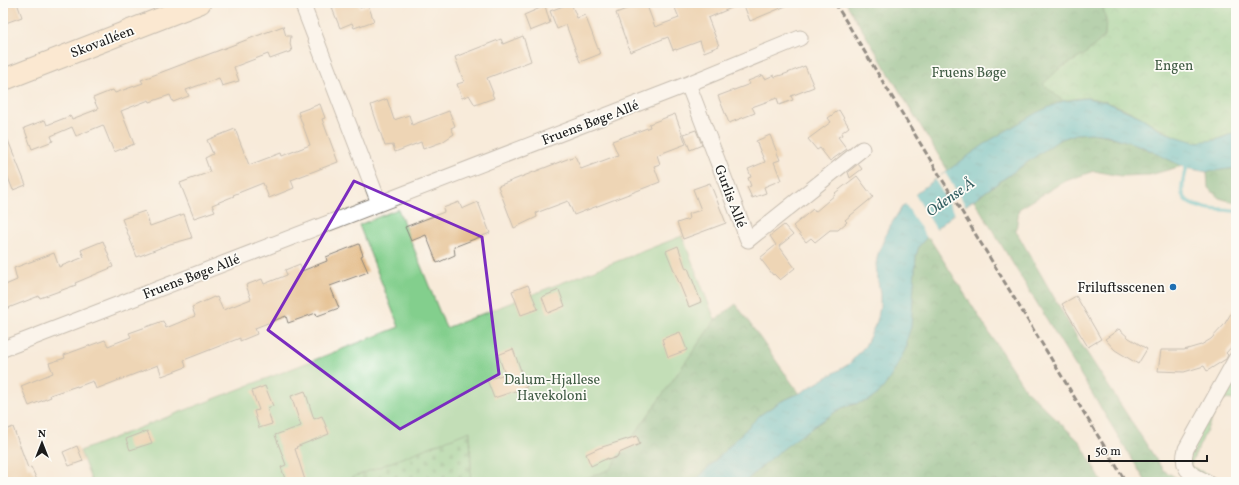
<svg xmlns="http://www.w3.org/2000/svg" width="1239" height="485" font-family="Vollkorn,serif">
<defs>
<pattern id="grass-tufts" width="24" height="20" patternUnits="userSpaceOnUse"><rect width="24" height="20" fill="#83cf8d"/><path d="M3 7l-1-3M5 7V3M7 7l1-3M15 17l-1-3M17 17v-4M19 17l1-3" fill="none" stroke="#71b179"/></pattern>
<pattern id="forest-crowns" width="20" height="18" patternUnits="userSpaceOnUse"><rect width="20" height="18" fill="#6ab278"/><path d="M2 6a3 3 0 1 1 6 0M12 15a3 3 0 1 1 6 0" fill="none" stroke="#569062"/></pattern>
<pattern id="cemetery-stones" width="16" height="16" patternUnits="userSpaceOnUse"><rect width="16" height="16" fill="#83cf8d"/><path d="M2 7V4a2 2 0 0 1 4 0v3zM10 15v-3a2 2 0 0 1 4 0v3z" fill="#71b179"/></pattern>
<pattern id="park-crowns" width="20" height="18" patternUnits="userSpaceOnUse"><rect width="20" height="18" fill="#83cf8d"/><path d="M2 6a3 3 0 1 1 6 0M12 15a3 3 0 1 1 6 0" fill="none" stroke="#71b179"/></pattern>
<pattern id="water-ripples" width="26" height="14" patternUnits="userSpaceOnUse"><rect width="26" height="14" fill="#4ebcc4"/><path d="M2 4q2-2 4 0t4 0M15 11q2-2 4 0t4 0" fill="none" stroke="#40989e"/></pattern>
</defs>
<rect width="100%" height="100%" fill="#fdfcf7"/>
<filter id="ink" filterUnits="userSpaceOnUse"><feTurbulence type="fractalNoise" baseFrequency=".025" numOctaves="2"/><feDisplacementMap in="SourceGraphic" scale="8" xChannelSelector="R" yChannelSelector="G"/><feConvolveMatrix kernelMatrix="1 2 1 2 8 2 1 2 1" color-interpolation-filters="sRGB"/></filter>
<filter id="wash" filterUnits="userSpaceOnUse"><feTurbulence type="fractalNoise" baseFrequency=".012" numOctaves="4" result="noise"/><feDisplacementMap in="SourceGraphic" scale="16" xChannelSelector="R" yChannelSelector="G"/><feGaussianBlur stdDeviation="0.9" result="paint"/><feColorMatrix in="noise" values="0 0 0 0 0 0 0 0 0 0 0 0 0 0 0 0 0 1.4 0 .05"/><feComposite in="paint" operator="in"/></filter>
<g filter="url(#wash)">
<rect width="100%" height="100%" fill="#f8ebda"/>
<path fill="url(#grass-tufts)" stroke="#507654" d="M1236,365V400L1221,399L1190,466L1224,482H1214L1195,473L1188,464L1189,452L1232,371Z"/>
<path fill="url(#forest-crowns)" stroke="#43674a" d="M846,3H1102L1106,20L1105,36L1084,55L1059,69L1044,84L1063,101C1020,120 986,144 948,171Z
M1091,133C1124,137 1152,151 1182,166L1150,175L1121,176L1094,171L1063,182L1019,209L1016,231L1078,339L1163,470L1184,482H1146L974,200L1059,140L1076,134Z
M1236,168V203L1219,198L1208,188L1207,172Z
M928,236L1025,389L1080,442L1102,482H745L770,459L799,436L843,407L854,405L874,397L907,346V339L911,327L916,256L919,246Z
M736,304L799,393L780,402L760,415L694,482H576L610,469L715,320Z"/>
<path fill="url(#cemetery-stones)" stroke="#507654" d="M470,430L471,467L470,482H341Z"/>
<path fill="url(#park-crowns)" stroke="#507654" d="M1102,3H1236V132C1223,137 1209,144 1195,142C1175,139 1159,128 1142,118C1130,110 1098,97 1084,98C1077,98 1070,100 1063,101L1043,84L1059,69L1084,55L1105,36L1106,20Z"/>
<path fill="#83cf8d" stroke="#507654" d="M398,209L446,328L682,236L715,320L610,469L576,482H470L471,467L470,431L341,482H92L80,451L399,327L359,225Z"/>
<path fill="url(#water-ripples)" stroke="#356c70" d="M1086,98L1106,102L1141,117L1162,131L1178,137L1195,142L1216,140L1236,132V168L1207,172L1186,168L1141,146L1107,135L1091,133L1076,134L1059,140L955,213L928,236L919,246L916,256L911,327L907,339V346C899,361 888,387 874,397C865,404 852,403 842,408C834,412 827,418 819,423C792,441 769,459 745,482H694L760,415L780,402L800,393L849,364L865,346L877,321L880,307V294L877,275L876,264L878,254L888,229L902,207L919,191L989,141L1036,113L1063,101Z"/>
<path fill="#f8ebda" d="M945,173L967,208L956,215L935,180Z
M914,193L937,231L928,239L904,202Z"/>
<g fill="none" stroke-linecap="round" stroke-linejoin="round">
<path stroke="#4ebcc4" stroke-width="4.5" d="M1187,163C1186,172 1182,182 1182,191C1184,212 1221,208 1236,211"/>
</g>
<g id="blocks">
<path fill="#e3bb88" d="M3,3H17L22,17L3,24Z
M345,3H358L360,8L368,5L374,21L354,28L352,23L340,28L332,8Z
M571,3L577,18L585,15L600,54L580,62L566,25L557,29L550,11Z
M633,3H646L655,27L679,18L673,3H793L750,21L743,3L708,18L719,46L704,52L700,41L676,50V49L673,50L668,37L630,52L616,13L634,6Z
M545,6L550,23L530,31L524,15Z
M283,26L286,36H291L290,44L292,51L270,59L268,54L234,67L239,81L222,86L219,78L186,90L189,96L173,102L170,95L150,102L149,100L121,111L134,144L114,152L103,125L76,136L72,127L51,136L53,141L32,149L24,128L45,120L47,125L70,116L72,119L98,109L93,98L113,90L115,93L143,83L141,80Z
M523,36L531,61L487,78L493,93L492,94L494,98L475,105L469,95L462,98L457,84L464,82L455,57L501,39L503,44Z
M805,66L814,87L791,96L793,100L779,105L777,98L752,107L755,113L729,123L718,96L750,84L748,81L763,75L765,79L774,75L775,77L785,74Z
M387,99L394,120L409,115L412,125L449,111L455,126L451,128L454,134L442,142L423,149L421,142L395,152L393,145L385,146L371,105Z
M320,104L325,118L322,119L338,162L291,180L294,188L269,198L263,183L233,195L234,196L212,205L215,211L194,218L180,183L210,172L205,158L213,154L207,140L235,129L249,165L281,153L282,156L310,145L298,112Z
M839,110L849,127L841,133L842,135L838,137L847,149L830,161L820,148L817,150L808,139L831,122L828,118Z
M675,114L686,144L657,155L660,164L654,166L660,182L574,215L568,201L536,213L537,217L514,228L498,186L575,156L581,169L618,155L612,141L650,127L649,124Z
M3,128L26,185L13,190L3,165Z
M696,130L702,145L690,150L684,134Z
M770,135L780,160L774,162L781,180L764,187L766,193L752,198L747,187L751,186L748,178L751,177L748,169L765,162L756,141Z
M858,164L862,169L850,178L848,172Z
M857,176L873,197L845,220L847,222L838,230H830L815,242L811,238L806,242L793,226L813,209L815,212L836,194L835,193Z
M710,183L726,223L683,239L677,223L689,219L688,214L701,210L693,189Z
M459,202L462,209L478,202L490,233L454,247L455,255L437,263L426,235L411,241L405,227L444,212L443,208Z
M145,211L150,226L184,214L192,238L170,244L137,257L122,219Z
M784,225L793,235L779,246L795,268L780,280L774,274L773,275L760,258L776,245L770,236Z
M103,241L113,267L75,283L76,285L40,298L39,296L3,310V286L17,280L14,268L54,253L59,267L84,257L81,250Z
M359,244L363,255L361,256L368,272L330,286L339,308L317,316L316,313L288,323L286,316L255,328L257,334L240,341V338L184,360L186,367L162,376L158,365L96,389L93,381L77,387V386L50,395L51,397L29,406L21,386L53,373L49,363L65,358L64,355L105,340L108,346L131,337L129,333L163,321L166,328L195,316L192,307L214,297L215,298L217,297L223,310L251,299L246,285L262,279L264,284L287,275L285,270L300,264L302,271L327,261L326,257Z
M678,246L686,269L688,268L701,302L689,307L666,251Z
M528,285L538,309L521,315L512,291Z
M559,290L565,306L548,313L542,297Z
M1076,296L1101,339L1088,347L1062,304Z
M1236,305V342L1226,353L1228,355L1226,359L1207,371L1204,366L1184,372L1158,371L1161,350H1184L1201,345L1211,339L1224,325Z
M1119,329L1129,338L1147,349L1138,364L1115,350L1105,339Z
M680,332L687,350L668,357L662,339Z
M513,349L527,387L494,398L487,380L505,374L498,355Z
M265,386L273,406L267,408L272,424L259,428L254,411L259,410L252,391Z
M305,391L314,419L322,416L329,434L296,447L297,448L295,449L305,480L299,482H286L281,467L286,465L275,435L301,426L291,396Z
M13,427L28,468L31,467L38,482H3V431Z
M147,431L152,443L130,450L126,439Z
M637,436L640,444L619,453L617,457L608,460V458L591,466L586,454L599,448Z
M77,446L83,461L69,466L63,452Z"/>
</g>
</g>
<g filter="url(#ink)">
<use href="#blocks" fill-opacity="0" stroke="#8a847b" stroke-width="1"/>
<g fill="none" stroke-linecap="round" stroke-linejoin="round">
<defs>
<path id="street" d="M302,3L379,203
M688,84L748,240L862,149
M3,349L688,84L800,38
M1207,482C1191,474 1180,471 1186,449L1236,359"/>
<path id="secondary" d="M3,80L200,3"/>
</defs>
<use href="#street" stroke="#8a847b" stroke-width="17"/>
<use href="#secondary" stroke="#8a847b" stroke-width="23"/>
<use href="#street" stroke="#fff" stroke-width="15"/>
<use href="#secondary" stroke="#fee5c5" stroke-width="21"/>
<path stroke="#1c1c1c" stroke-width="3" stroke-dasharray="6 3" stroke-linecap="butt" d="M835,3L1126,482"/>
</g>
</g>
<path d="M0 0H1239V485H0ZM354,181L482,237L499,374L400,429L268,330Z" fill="#f8ebda" fill-opacity=".55" fill-rule="evenodd"/>
<path fill="none" stroke="#7b2cbf" stroke-width="3" stroke-linejoin="round" d="M354,181L482,237L499,374L400,429L268,330Z"/>
<circle fill="#1f6fb2" stroke="#fdfcf7" stroke-width="1.5" cx="1173" cy="287" r="4"/>
<g text-anchor="middle" stroke-width="3.5" stroke-linejoin="round" paint-order="stroke">
<g font-size="14" fill="#1c1c1c" stroke="#fdfcf7">
<text transform="translate(102 41) rotate(-21)" y="5">Skovalléen</text>
<text transform="translate(590 122) rotate(-21)" y="5">Fruens Bøge Allé</text>
<text transform="translate(731 196) rotate(69)" y="5">Gurlis Allé</text>
<text transform="translate(191 276) rotate(-21)" y="5">Fruens Bøge Allé</text>
</g>
<g font-size="14" fill="#405b44" stroke="#fdfcf7">
<text x="1174" y="70">Engen</text>
<text x="969" y="77">Fruens Bøge</text>
<text x="552" y="384">Dalum-Hjallese<tspan x="552" dy="16">Havekoloni</tspan></text>
</g>
<g font-size="14" fill="#1c1c1c" stroke="#fdfcf7" text-anchor="end">
<text x="1165" y="292">Friluftsscenen</text>
</g>
<g font-size="15" font-style="italic" fill="#305c5f" stroke="#fdfcf7">
<text transform="translate(950 197) rotate(-35)" y="5">Odense Å</text>
</g>
</g>
<rect width="1239" height="485" fill="none" stroke="#fdfcf7" stroke-width="16"/>
<g transform="translate(42 443)" stroke="#fdfcf7" stroke-width="3" paint-order="stroke">
<path d="M0-3L7 15L0 10L-7 15Z" fill="#1c1c1c"/>
<text y="-6" font-size="11" font-weight="bold" text-anchor="middle" fill="#1c1c1c">N</text>
</g>
<path d="M1089 455v6h118v-6" fill="none" stroke="#1c1c1c" stroke-width="2"/>
<text x="1095" y="455" font-size="12" fill="#1c1c1c" stroke="#fdfcf7" stroke-width="3" paint-order="stroke">50 m</text>
</svg>
